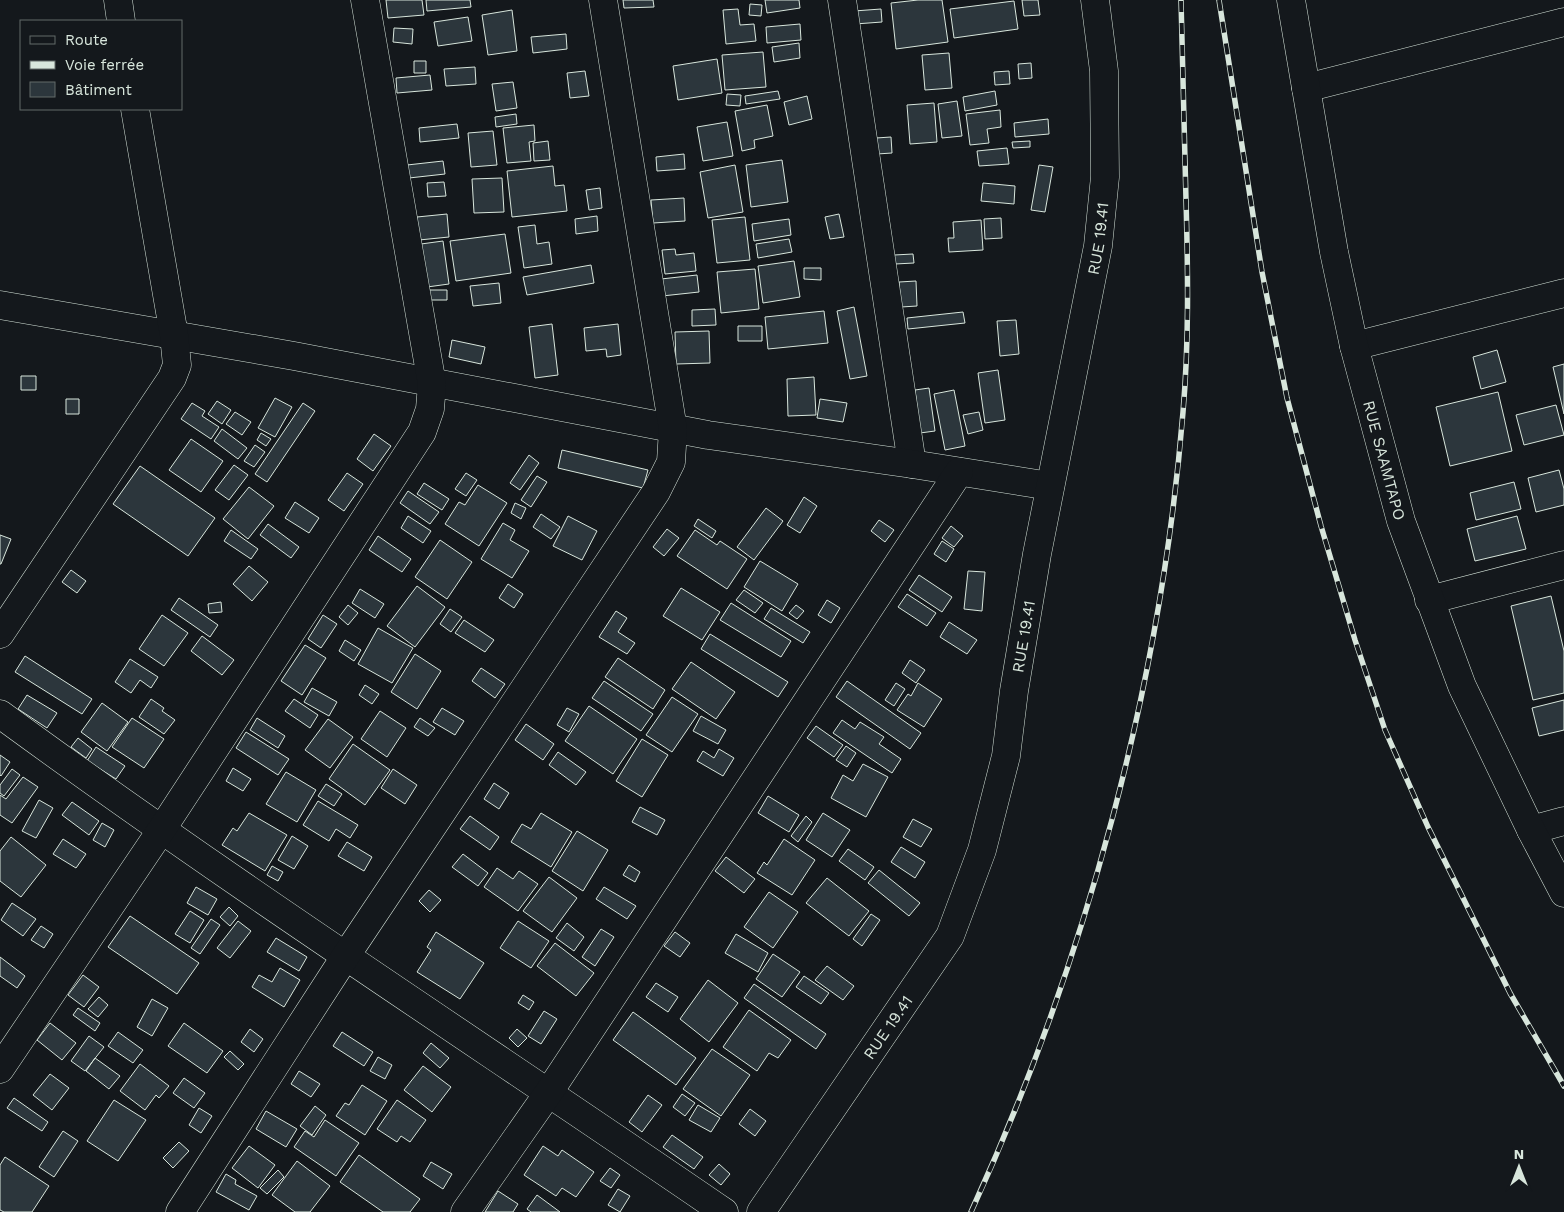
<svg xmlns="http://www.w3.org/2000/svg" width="1564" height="1212" font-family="'Work Sans',sans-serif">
<rect width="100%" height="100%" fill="#14181c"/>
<path fill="#2c363c" stroke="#d8e6dc" d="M386,0H422L424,15L388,18Z
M426,0H470L471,7L427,11Z
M623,0H653L654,7L624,8Z
M765,0H799L800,8L767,13Z
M918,0H942L948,42L896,49L891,3Z
M1022,0H1038L1040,15L1024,16Z
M1014,1L1018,29L954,38L950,9Z
M750,4L762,5L761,16L749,15Z
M738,9L740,25L754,24L756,41L726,44L723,10Z
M881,9L882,22L855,24L854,11Z
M512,10L517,51L488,55L482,15Z
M468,17L472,41L438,46L434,22Z
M800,24L801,40L767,43L766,27Z
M394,28L413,29L412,44L393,42Z
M566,34L567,49L533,53L531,37Z
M799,43L800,58L774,62L772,47Z
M763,52L766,87L725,90L722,55Z
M949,53L952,88L925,90L922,55Z
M717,59L722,93L678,100L673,66Z
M414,61H426V73H414Z
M1031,63L1032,78L1019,79L1018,64Z
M475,67L476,84L446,86L444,69Z
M585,71L589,96L570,98L567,73Z
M1009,71L1010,84L995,85L994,72Z
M430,75L432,90L397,93L396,78Z
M513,82L517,108L496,111L492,84Z
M778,91L780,99L746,104L745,96Z
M995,91L997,105L965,111L963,97Z
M727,94L741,95L740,106L726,105Z
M807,96L812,119L789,125L784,102Z
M957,101L962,136L942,138L938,104Z
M934,103L937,142L910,144L907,105Z
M767,105L773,136L754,140L755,148L742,151L735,111Z
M1000,110L1001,127L987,129L989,143L970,145L966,114Z
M516,114L517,124L496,127L495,117Z
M1048,119L1049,134L1015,137L1014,123Z
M727,122L733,156L703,161L697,127Z
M457,124L459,138L420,142L419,128Z
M534,125L535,141L529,142L531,161L507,163L503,128Z
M493,131L497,165L471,167L468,133Z
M891,137L892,153L877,154L876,138Z
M548,141L550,160L534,161L533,143Z
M1030,141V147L1013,148L1012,142Z
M1007,148L1009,164L979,166L977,151Z
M684,154L685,169L657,171L656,157Z
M782,160L788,202L751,207L746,165Z
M443,161L445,174L409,178L407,165Z
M735,165L743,212L708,218L700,172Z
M1039,165L1053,167L1045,212L1031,210Z
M553,166L555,186L564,185L567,211L512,217L507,171Z
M502,178L504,212L474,213L472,179Z
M444,182L446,196L428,197L427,183Z
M983,183L1015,186L1014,204L981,201Z
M600,188L602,208L589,210L586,190Z
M684,198L685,221L653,223L651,200Z
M447,214L449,237L419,240L417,217Z
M839,214L844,237L830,239L825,217Z
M597,216L598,231L576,234L575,219Z
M745,217L750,260L717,263L712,220Z
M1001,218L1002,238L985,239L984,219Z
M789,219L791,235L754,241L752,224Z
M981,220L983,250L949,252L948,238H954L953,222Z
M535,225L537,244L549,242L552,264L524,268L518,227Z
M505,234L511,273L456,281L450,241Z
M789,239L792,252L758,258L756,244Z
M443,241L449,284L427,287L421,244Z
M675,249L676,255L694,253L696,271L665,274L662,250Z
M913,254L914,263L895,264L894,255Z
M794,261L800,297L763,303L758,266Z
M591,265L594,283L527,295L523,277Z
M804,268H821V280L804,279Z
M755,269L759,309L721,313L717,272Z
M697,275L699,292L662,296L661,279Z
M916,281L917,306L901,307L899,282Z
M499,283L501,303L473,306L470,286Z
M429,290H447V300H429Z
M854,307L867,376L850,379L837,311Z
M715,309L716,325L692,326V310Z
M824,311L828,343L768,349L765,317Z
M963,312L965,323L908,329L907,318Z
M1016,320L1019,354L1000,356L997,321Z
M552,324L558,375L535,378L529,327Z
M618,324L621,355L607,357L606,349L586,351L584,328Z
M738,326H762V341H738Z
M709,331L710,363L676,364L675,332Z
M452,340L485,347L481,364L449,357Z
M1497,350L1506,382L1481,389L1473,357Z
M1564,364V414L1553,367Z
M998,370L1005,420L985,423L978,373Z
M21,376H36V390H21Z
M814,377L816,415L788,416L787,379Z
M929,388L935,431L920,433L915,390Z
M954,390L965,446L945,450L934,394Z
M1498,392L1512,451L1450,466L1436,407Z
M275,398L292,407L275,437L258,428Z
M66,399H79V414H66Z
M820,399L847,403L843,422L817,418Z
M217,401L231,410L222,424L208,414Z
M192,403L205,411L202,416L219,427L211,439L181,419Z
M303,403L315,411L267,482L255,474Z
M1556,405L1564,435L1524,445L1516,415Z
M235,412L251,422L242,435L226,424Z
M979,412L983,430L968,434L963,415Z
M222,429L247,448L238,459L214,441Z
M261,433L271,439L266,446L257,440Z
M374,434L391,446L373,471L357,459Z
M191,439L223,461L201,492L169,470Z
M255,445L265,452L254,467L244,461Z
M562,450L648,470L643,488L558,468Z
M529,455L539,463L520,490L510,483Z
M234,465L248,475L229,500L215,490Z
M140,466L215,518L188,556L113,504Z
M1559,470L1564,489V505L1536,512L1528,478Z
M347,473L363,484L344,511L328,500Z
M466,473L477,480L466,496L455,489Z
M537,476L547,482L531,507L521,500Z
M1514,482L1521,509L1476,520L1470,493Z
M424,483L449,499L442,510L417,494Z
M478,485L507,503L479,546L445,524L459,502L465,505Z
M249,487L274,506L248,539L223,519Z
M408,491L439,512L430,524L400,503Z
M804,497L817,506L800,533L787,525Z
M295,502L319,518L309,533L285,518Z
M515,503L526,508L521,519L511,513Z
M766,508L783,521L754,560L737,547Z
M541,514L560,527L551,539L533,527Z
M408,516L431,531L423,543L401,528Z
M568,516L597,531L582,560L553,546Z
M1517,516L1526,549L1475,561L1467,529Z
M698,519L716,531L712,538L694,526Z
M879,520L894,530L885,542L871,531Z
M503,523L515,530L510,540L529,551L512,578L481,559Z
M268,524L299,547L291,558L260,535Z
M951,526L963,536L954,547L942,538Z
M667,529L679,538L664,556L653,547Z
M231,530L258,549L251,559L224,541Z
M695,530L717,545L720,541L747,559L727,589L677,556Z
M0,535L11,539L1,564H0Z
M378,536L411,559L402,572L369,550Z
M440,540L472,562L447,599L415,577Z
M942,541L954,549L946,562L934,554Z
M760,561L798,584L782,611L744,587Z
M249,566L268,582L252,601L233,584Z
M71,570L86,581L77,593L62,582Z
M968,571L985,572L982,611L964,609Z
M919,575L952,597L942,612L909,590Z
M508,584L523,594L514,608L499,598Z
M417,586L445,607L415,647L387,626Z
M681,588L720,612L702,640L663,616Z
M360,589L384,604L375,618L352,603Z
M744,590L763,603L755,613L736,600Z
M907,594L936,613L927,626L898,607Z
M1551,596L1564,651V693L1533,700L1511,606Z
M179,598L218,625L210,637L171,610Z
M827,600L840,608L831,623L818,615Z
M221,602L222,612L209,613L208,604Z
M731,603L791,641L781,657L720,620Z
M348,605L358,613L348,625L339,617Z
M796,605L804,611L797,619L789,613Z
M771,608L810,632L803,643L764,619Z
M450,609L462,617L451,632L440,624Z
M616,611L627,618L618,632L635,643L627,654L599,637Z
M162,615L188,633L164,666L139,649Z
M323,615L337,624L321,648L308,639Z
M464,620L494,640L485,652L455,633Z
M949,622L977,640L967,654L940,637Z
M378,628L413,648L392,683L358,664Z
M710,634L788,682L778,697L701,649Z
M202,636L234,660L222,675L191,651Z
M345,640L361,650L354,661L339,651Z
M305,645L326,658L302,695L281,681Z
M415,654L441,671L417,709L391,692Z
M25,656L92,699L82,714L15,672Z
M618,658L665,690L653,709L605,677Z
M130,659L158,677L151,688L140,680L131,693L115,682Z
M910,660L925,670L916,683L902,673Z
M691,662L735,692L716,719L672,689Z
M481,668L505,684L495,698L472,681Z
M604,681L653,714L641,731L592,698Z
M847,681L921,733L910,749L836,697Z
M896,683L905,689L894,706L885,700Z
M918,683L942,699L924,727L897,710L908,694L911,696Z
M365,685L379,694L372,704L359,695Z
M312,688L337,702L329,716L304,702Z
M27,695L57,713L47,728L18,709Z
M672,697L698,714L672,752L646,735Z
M151,699L164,708L162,711L175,720L164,734L139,717Z
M294,699L318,715L310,728L285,711Z
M1564,700V730L1539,736L1532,708Z
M102,703L128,722L107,751L81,732Z
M589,706L637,739L613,774L565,741Z
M442,708L464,721L455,735L433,722Z
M567,708L579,714L569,732L557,725Z
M380,711L406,728L387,757L361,739Z
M701,716L726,730L718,744L693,731Z
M132,718L164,739L144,768L112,747Z
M257,718L285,736L278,748L250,730Z
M420,718L435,728L428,736L414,727Z
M328,719L353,737L330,768L305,750Z
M842,720L855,729L860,722L884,737L879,744L901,759L892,773L833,733Z
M526,724L554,744L543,760L515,740Z
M816,726L843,745L834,757L807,738Z
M246,732L289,759L278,775L236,748Z
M78,738L92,749L86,758L71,747Z
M642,739L668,755L642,797L616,781Z
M353,744L390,770L365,805L329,779Z
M846,746L856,753L847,767L836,760Z
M96,747L125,766L116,779L87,761Z
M719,749L734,758L723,776L697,761L703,751L714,758Z
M558,752L586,772L576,785L549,765Z
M0,755L10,762L1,776L0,775Z
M863,764L888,777L866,817L831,798L843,775L853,781Z
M233,768L251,779L243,791L226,781Z
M12,769L20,775L4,796L0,793V785Z
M393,769L417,785L405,804L381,788Z
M286,772L316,790L297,822L266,804Z
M23,777L38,787L12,823L0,815V795L6,799Z
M494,783L509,793L499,809L484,799Z
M326,784L342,794L334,806L318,796Z
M768,796L799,815L789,832L758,813Z
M39,800L53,808L36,838L22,831Z
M318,801L358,825L350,838L336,829L329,841L303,825Z
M72,802L99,821L89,835L62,815Z
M640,807L665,820L657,835L632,822Z
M249,813L287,835L265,871L222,845L233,828L237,831Z
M541,813L572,832L551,867L511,842L522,824L531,829Z
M823,813L850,830L832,857L806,840Z
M470,816L499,837L490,850L460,829Z
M806,816L812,822L798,842L791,836Z
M913,819L932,829L921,847L903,837Z
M102,823L114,830L105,847L93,840Z
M577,831L608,850L583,891L552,871Z
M292,836L308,846L294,869L278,860Z
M11,837L46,865L21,897L0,881V851Z
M63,839L86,854L76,868L53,854Z
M784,839L815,860L792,895L757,873L764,862L767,865Z
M347,842L372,857L364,871L338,856Z
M901,847L925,862L915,878L891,862Z
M848,849L874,867L865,880L839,861Z
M463,854L488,873L478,886L452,867Z
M726,857L755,879L744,893L715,871Z
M629,865L640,872L635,882L623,875Z
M272,866L283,872L278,881L267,875Z
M497,868L513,879L519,871L538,884L518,911L484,887Z
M879,870L920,903L909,916L868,883Z
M549,877L577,898L552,932L523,911Z
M827,878L869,911L849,936L806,903Z
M196,887L217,899L208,915L187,903Z
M604,887L636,906L627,919L596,899Z
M429,890L441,900L430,912L419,901Z
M769,892L798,912L773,948L744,927Z
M12,903L36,919L23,936L1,920Z
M229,907L238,916L230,926L220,917Z
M190,911L204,920L190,943L175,934Z
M871,914L880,920L862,946L853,939Z
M130,916L199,963L177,994L108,947Z
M211,919L220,925L200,954L191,948Z
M238,921L251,931L230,958L217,948Z
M518,921L549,941L531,968L500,948Z
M567,923L584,937L574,951L556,938Z
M41,926L53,934L44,948L31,940Z
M601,929L614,937L595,966L582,957Z
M436,932L484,963L460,999L417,972L431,950L427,947Z
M675,932L690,943L680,957L664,946Z
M736,934L768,953L758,972L725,953Z
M276,938L307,957L299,971L267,952Z
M555,943L594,973L576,996L537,966Z
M773,954L800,972L782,997L756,979Z
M0,957L25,976L17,988L0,976Z
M827,966L854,986L843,1000L815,980Z
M280,968L300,980L284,1007L252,987L259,975L272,982Z
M83,975L99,987L84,1007L68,995Z
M804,976L829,993L821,1004L796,987Z
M708,980L738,1003L709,1042L680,1019Z
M656,983L678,997L668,1012L646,997Z
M754,984L826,1034L816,1049L744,998Z
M523,995L534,1002L529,1010L518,1003Z
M99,997L108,1005L98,1017L88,1009Z
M152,999L168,1008L152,1036L137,1027Z
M78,1008L100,1023L95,1031L73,1015Z
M749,1010L791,1040L778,1058L769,1053L757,1071L723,1047Z
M544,1011L557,1019L541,1044L528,1036Z
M633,1012L696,1058L676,1085L613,1040Z
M50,1023L76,1043L62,1060L37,1040Z
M184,1023L223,1051L207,1073L168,1046Z
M250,1029L263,1039L254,1052L241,1042Z
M517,1029L527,1038L518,1047L509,1038Z
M118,1032L143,1050L133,1063L108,1046Z
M342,1032L373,1052L364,1066L333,1046Z
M89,1036L104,1047L85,1071L71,1061Z
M431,1043L449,1058L440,1068L423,1053Z
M712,1049L750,1075L721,1116L683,1089Z
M230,1051L244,1064L238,1070L224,1057Z
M378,1057L392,1065L385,1079L370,1071Z
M95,1058L120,1076L109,1089L86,1071Z
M140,1064L169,1086L159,1098L156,1095L145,1110L120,1091Z
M423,1066L451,1087L432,1112L404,1090Z
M299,1071L320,1084L311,1097L291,1084Z
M50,1074L69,1088L52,1110L33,1095Z
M184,1078L205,1093L194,1108L173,1093Z
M362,1085L387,1101L365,1135L336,1116L345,1103L349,1105Z
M682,1094L695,1103L685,1116L673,1107Z
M648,1095L662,1105L642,1132L629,1122Z
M14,1098L48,1122L42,1131L7,1108Z
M114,1100L146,1120L118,1161L87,1141Z
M397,1100L426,1120L410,1142L401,1136L397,1142L377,1129Z
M698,1105L720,1118L711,1132L689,1120Z
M315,1106L326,1115L312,1135L300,1126Z
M199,1108L212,1116L201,1133L189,1125Z
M750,1109L766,1121L755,1136L739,1124Z
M266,1111L297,1129L286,1147L256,1129Z
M325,1120L359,1143L336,1176L294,1147L305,1131L314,1137Z
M63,1131L78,1141L54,1177L39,1167Z
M672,1135L703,1157L694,1169L663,1147Z
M179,1142L189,1151L173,1168L163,1158Z
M249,1146L275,1165L258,1188L232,1168Z
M543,1146L558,1156L562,1150L594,1172L576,1197L562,1188L556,1196L524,1175Z
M359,1155L420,1199L410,1212H383L340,1182Z
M5,1157L49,1186L32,1212H4L0,1210V1165Z
M297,1161L330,1186L310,1212H295L272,1195Z
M431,1162L452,1174L443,1189L423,1176Z
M719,1164L730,1174L721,1185L709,1175Z
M610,1168L620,1175L611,1188L600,1181Z
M278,1170L284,1177L267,1194L260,1188Z
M226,1174L236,1180L235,1184L257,1196L249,1210L216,1192Z
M618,1189L630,1196L620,1212L608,1205Z
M498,1191L518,1204L513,1212H485Z
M537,1195L560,1212H531L527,1209Z"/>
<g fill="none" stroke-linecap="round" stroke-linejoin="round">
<defs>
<g id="minor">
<path d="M118,0L121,21"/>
<path d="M842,0L912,464"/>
<path d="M1306,88L1564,22"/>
<path d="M0,305L294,356L708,435L912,464L1050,486"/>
<path d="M1354,346L1564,293"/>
<path d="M1429,600L1564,565"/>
<path d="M0,634L172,378L177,365L174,335L135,109"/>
<path d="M0,714C236,887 482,1046 724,1212"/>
<path d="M1531,830L1564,821"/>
<path d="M0,1069L162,829L422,432L430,409L432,384L365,0"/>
<path d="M180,1212L345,957L656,492L671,462L673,429L603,0"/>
<path d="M465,1212L549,1092L959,472"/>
<path id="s1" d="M761,1212L950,936L982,850L1006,756L1014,691L1037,554L1098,246L1105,177L1104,71L1095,0"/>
</g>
<g id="secondary">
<path id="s2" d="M1291,0L1334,252L1354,346L1401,521L1462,686L1531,830L1564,893"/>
</g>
</defs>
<use href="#minor" stroke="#d8e6dc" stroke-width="29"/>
<use href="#secondary" stroke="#d8e6dc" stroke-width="29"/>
<use href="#minor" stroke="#14181c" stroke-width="28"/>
<use href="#secondary" stroke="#14181c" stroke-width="28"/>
<defs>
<path id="rail" d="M1219,0L1262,272L1287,398L1321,526L1355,640L1385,730L1428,827L1510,993L1564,1086
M971,1212C1085,964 1161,685 1183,412C1189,342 1188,271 1186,200C1184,133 1183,67 1181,0"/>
</defs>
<use href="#rail" stroke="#d8e6dc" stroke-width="5.5"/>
<use href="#rail" stroke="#14181c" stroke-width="4" stroke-dasharray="11" stroke-linecap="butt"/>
</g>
<g text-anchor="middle" stroke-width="4" stroke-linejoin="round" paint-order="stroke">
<g font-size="16" fill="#d8e6dc" stroke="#14181c">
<text dy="6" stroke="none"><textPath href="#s1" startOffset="1049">RUE 19.41</textPath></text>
<text dy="6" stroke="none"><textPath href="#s2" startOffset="470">RUE SAAMTAPO</textPath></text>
<text dy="6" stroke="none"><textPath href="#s1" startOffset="644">RUE 19.41</textPath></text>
<text dy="6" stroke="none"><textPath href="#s1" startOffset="224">RUE 19.41</textPath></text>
</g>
</g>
<rect x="20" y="20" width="162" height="90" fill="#14181c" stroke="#626a69"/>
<rect x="30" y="36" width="25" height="8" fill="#14181c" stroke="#626a69"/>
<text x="65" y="45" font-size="15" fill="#d8e6dc">Route</text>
<rect x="30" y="61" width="25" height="8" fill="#d8e6dc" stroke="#626a69"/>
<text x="65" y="70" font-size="15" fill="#d8e6dc">Voie ferrée</text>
<rect x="30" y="82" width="25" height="15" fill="#2c363c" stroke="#626a69"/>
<text x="65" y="95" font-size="15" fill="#d8e6dc">Bâtiment</text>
<g transform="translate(1519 1167)" stroke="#14181c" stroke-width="4" paint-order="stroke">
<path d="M0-4L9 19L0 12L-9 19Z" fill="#d8e6dc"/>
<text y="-8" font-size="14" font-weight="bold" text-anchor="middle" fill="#d8e6dc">N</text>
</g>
</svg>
